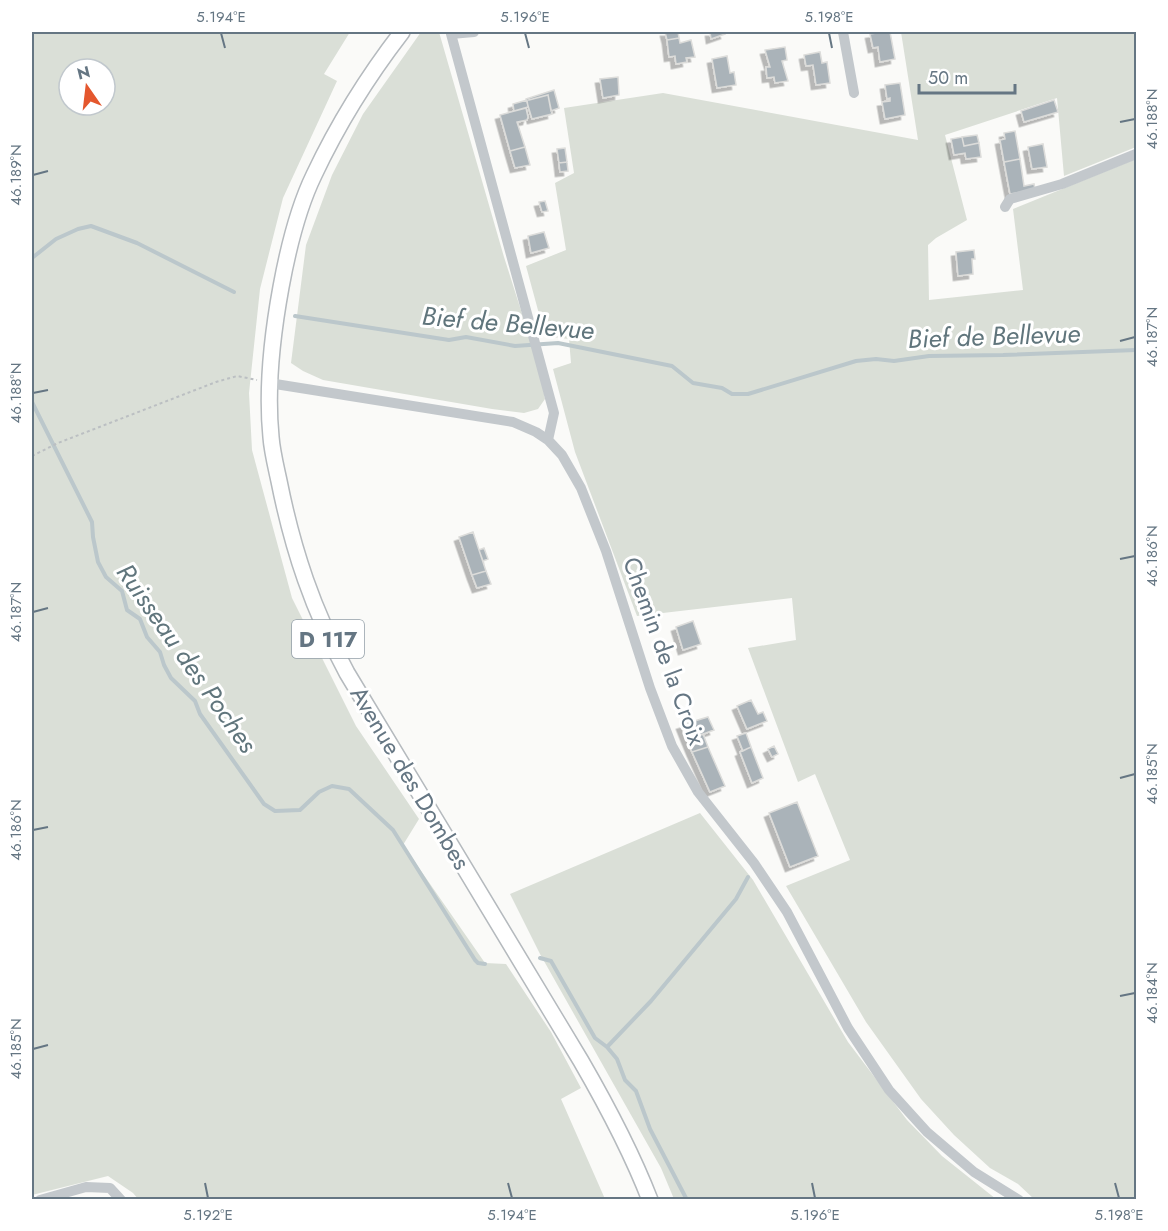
<svg xmlns="http://www.w3.org/2000/svg" width="1168" height="1231" font-family="Jost,sans-serif">
<defs>
<filter id="shadow"><feDropShadow dx="-4.5" dy="4.5" stdDeviation="0" flood-color="#0004"/></filter>
</defs>
<rect width="100%" height="100%" fill="#fafaf8"/>
<path fill="#dadfd7" fill-rule="evenodd" d="M32,32H350L324,74L337,81L283,198L260,289L249,393L252,450L292,598L356,726L419,819L403,845L485,963L506,964L551,1032L581,1088L561,1099L605,1199L139,1200L133,1193L108,1176L32,1195ZM69,69H105V105H69Z
M421,32H439L504,257L539,367L545,399L538,409L524,413L492,409L323,380L303,371L291,363L306,245L332,175L363,114Z
M901,32H1136V147L1064,176L1057,98L945,135L967,220L936,238L928,245L929,300L1023,290L1013,209L1136,159V1199H1034L1018,1184L990,1168L954,1135L921,1099L866,1022L786,886L850,860L815,774L798,782L748,648L796,640L792,598L637,616L575,452L553,369L571,363L569,339L545,336L526,266L566,250L555,183L574,173L564,108L663,93L918,140Z
M700,813L753,880L848,1042L907,1120L942,1156L996,1199H674L661,1168L540,954L510,894Z"/>
<g fill="none" stroke-linecap="round" stroke-linejoin="round">
<path stroke="#bbc7cb" stroke-width="4" d="M32,258L56,239L78,229L91,226L137,243L234,292
M295,316L449,340L466,337L515,346L558,343L672,366L693,383L722,388L732,394H748L856,361L876,359L894,361L929,356L1003,355L1136,350
M32,402L92,522L93,537L98,562L106,577L122,591L127,610L140,619L147,637L160,652L164,665L171,678L195,701L200,714L264,804L275,811L300,810L319,792L332,786L349,789L393,830L475,960L478,963L485,964
M540,958L551,961L595,1038L607,1047L617,1059L625,1080L636,1091L650,1129L687,1200
M607,1047L651,1001L736,899L748,877"/>
</g>
<path fill="#aab3b9" stroke="#dcdcda" stroke-width="1.5" filter="url(#shadow)" d="M665,32H678L679,38L667,40Z
M710,32H724L725,34L711,39Z
M883,32H890L895,59L880,62L878,47L873,48L870,34Z
M679,38L680,43L691,40L695,57L686,58L687,62L676,64L675,56L669,57L667,40Z
M785,47L787,60L782,61L788,81L775,83L774,77L767,78L766,67H770L765,50Z
M820,52L822,63L827,62L830,83L816,85L813,65L806,66L804,55Z
M727,56L730,73L734,72L736,85L717,88L712,59Z
M618,77L619,95L603,98L600,79Z
M900,83L905,115L885,119L882,102L890,101V98L887,99L885,85Z
M554,90L559,108L551,111L548,95L529,100V98L526,99Z
M548,95L552,114L532,119L526,99L529,98V100Z
M527,100L528,107L514,111L513,104Z
M1054,100L1058,112L1024,122L1021,111Z
M526,108L528,117L527,120L517,122L525,147L510,151L500,115Z
M1015,131L1020,159L1004,162L1000,140L1005,139L1004,133Z
M977,135L979,143L964,146L962,137Z
M962,137L964,146L979,143L981,157L966,159L965,153L954,155L951,139Z
M1043,144L1047,167L1032,169L1028,147Z
M525,147L530,165L515,168L510,151Z
M565,148L567,162L559,163L557,149Z
M1020,159L1024,186L1034,184L1035,190L1010,194L1004,162Z
M567,162L568,171L560,172L559,163Z
M545,201L548,211L542,212L539,202Z
M544,232L549,248L531,253L528,236Z
M974,250L975,259H972L973,274L958,276L956,252Z
M473,532L486,571L472,575L459,537Z
M484,548L488,559L483,561L479,550Z
M486,571L491,584L477,588L472,575Z
M693,621L701,644L683,650L676,627Z
M751,700L758,714L763,712L767,721L747,729L737,706Z
M708,717L714,730L687,740L681,725Z
M746,733L751,747L743,751L737,736Z
M703,734L708,747L692,752L687,740Z
M774,746L778,754L772,757L768,749Z
M708,747L725,786L710,792L692,752Z
M751,747L763,778L752,783L740,752Z
M797,802L818,856L790,867L769,813Z"/>
<g fill="none" stroke-linecap="round" stroke-linejoin="round">
<defs>
<path id="primary" d="M402,32C368,76 338,124 314,175C297,210 288,249 281,287C272,336 266,387 271,437C272,451 276,467 279,481C293,551 313,610 347,673L581,1061C607,1106 631,1151 650,1200"/>
</defs>
<use href="#primary" stroke="#b5babe" stroke-width="18"/>
<path stroke="#bbbfc2" stroke-width="2" stroke-dasharray="3 3" stroke-linecap="butt" d="M32,456L58,443L216,382L237,376L257,380"/>
<path stroke="#c3c8cc" stroke-width="10" d="M474,32L451,34L554,413L548,440
M843,32L854,93
M1005,207L1010,199L1062,184L1136,154
M269,383L513,422L536,432L548,440L562,455L581,488L606,551L650,688L672,746L698,792L754,863L787,912L848,1028L889,1090L927,1132L974,1172L1019,1200
M40,1200L86,1187L110,1188L121,1200"/>
<use href="#primary" stroke="#fff" stroke-width="15"/>
</g>
<path fill="none" stroke="#657683" stroke-width="2" d="M221,33L225,48M525,33L529,48M829,33L832,48M1120,122L1135,119M33,175L48,171M1120,341L1135,337M33,393L48,390M1120,559L1135,556M33,612L48,608M1120,778L1135,774M33,830L48,827M1120,996L1135,993M33,1049L48,1045M205,1183L208,1198M508,1183L512,1198M812,1183L815,1198M1115,1183L1119,1198"/>
<g text-anchor="middle" stroke-width="6" stroke-linejoin="round" paint-order="stroke">
<rect fill="#fff" stroke="#939fa8" stroke-width="1.5" x="292" y="620" width="72" height="38" rx="4.5"/>
<g font-size="22" font-weight="bold" fill="#657683">
<text x="328" y="647">D 117</text>
</g>
<g font-size="24" fill="#657683" stroke="#fff">
<text transform="translate(664 651) rotate(70)" y="8">Chemin de la Croix</text>
<text transform="translate(410 778) rotate(59)" y="8">Avenue des Dombes</text>
</g>
<g font-size="26" font-style="italic" fill="#60757c" stroke="#fff">
<text transform="translate(508 323) rotate(5)" y="9">Bief de Bellevue</text>
<text transform="translate(994 336) rotate(-2)" y="9">Bief de Bellevue</text>
<text transform="translate(187 658) rotate(55)" y="9">Ruisseau des Poches</text>
</g>
</g>
<rect width="1168" height="1231" fill="none" stroke="#ffffff" stroke-width="66"/>
<g transform="translate(87 87) rotate(346)"><circle r="28" fill="#ffffff" stroke="#c1c8cd" stroke-width="1.5"/>
<path d="M0-4.5L10 22L0 15L-10 22Z" fill="#e4572e"/>
<text y="-9" font-size="16" font-weight="bold" text-anchor="middle" fill="#657683">N</text>
</g>
<path d="M919 84v9h96v-9" fill="none" stroke="#657683" stroke-width="3"/>
<text x="928" y="84" font-size="18" fill="#657683" stroke="#ffffff" stroke-width="4.5" paint-order="stroke">50 m</text>
<rect x="33" y="33" width="1102" height="1165" fill="none" stroke="#657683" stroke-width="2"/>
<g font-size="15" text-anchor="middle" fill="#657683">
<text x="221" y="22">5.194°E</text>
<text x="525" y="22">5.196°E</text>
<text x="829" y="22">5.198°E</text>
<text transform="translate(1152 119) rotate(-90)" y="5">46.188°N</text>
<text transform="translate(16 175) rotate(-90)" y="5">46.189°N</text>
<text transform="translate(1152 337) rotate(-90)" y="5">46.187°N</text>
<text transform="translate(16 393) rotate(-90)" y="5">46.188°N</text>
<text transform="translate(1152 556) rotate(-90)" y="5">46.186°N</text>
<text transform="translate(16 612) rotate(-90)" y="5">46.187°N</text>
<text transform="translate(1152 774) rotate(-90)" y="5">46.185°N</text>
<text transform="translate(16 830) rotate(-90)" y="5">46.186°N</text>
<text transform="translate(1152 993) rotate(-90)" y="5">46.184°N</text>
<text transform="translate(16 1049) rotate(-90)" y="5">46.185°N</text>
<text x="208" y="1220">5.192°E</text>
<text x="512" y="1220">5.194°E</text>
<text x="815" y="1220">5.196°E</text>
<text x="1119" y="1220">5.198°E</text>
</g>
</svg>
